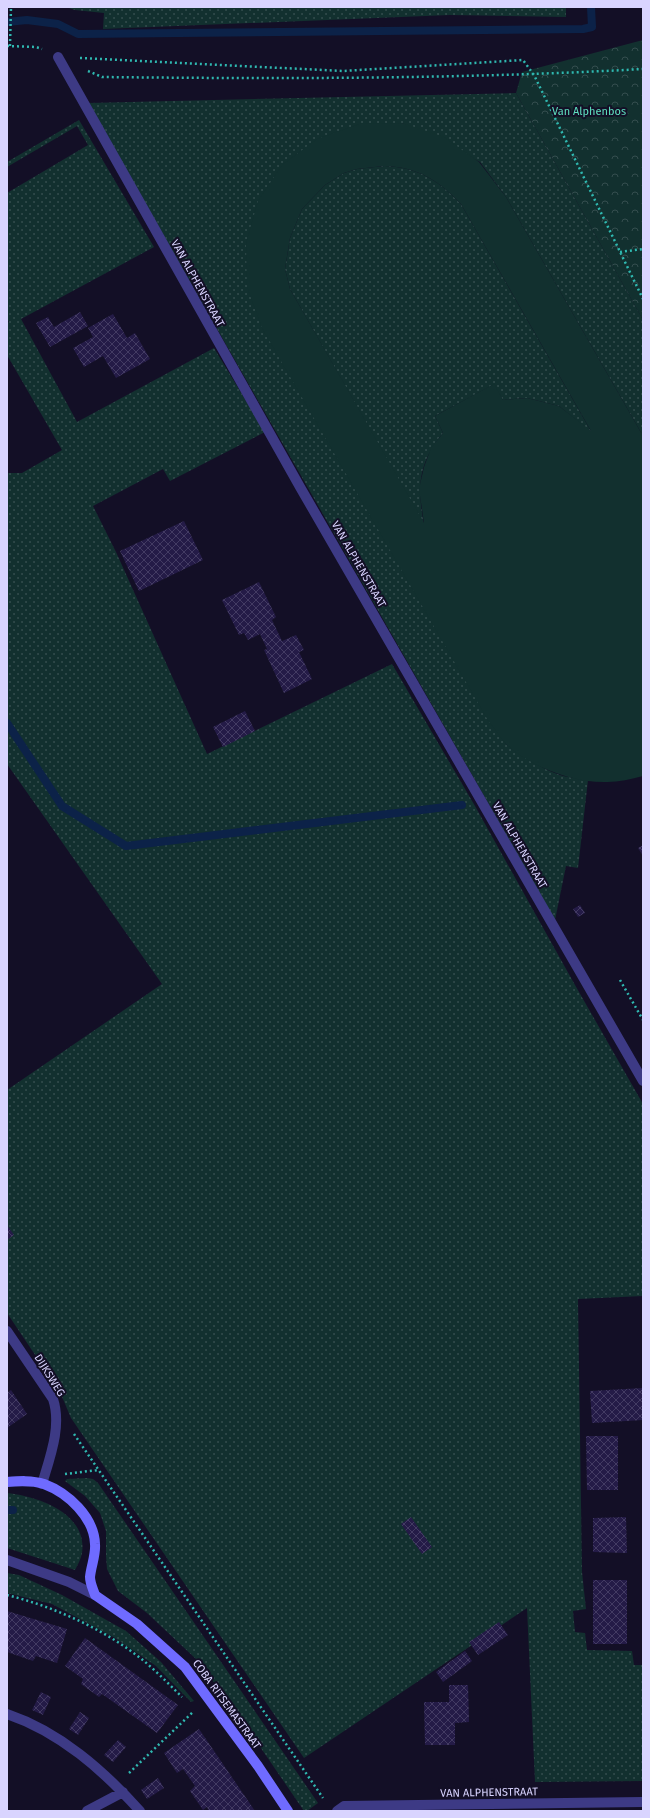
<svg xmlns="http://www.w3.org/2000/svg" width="650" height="1818" font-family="'Fira Sans',sans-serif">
<defs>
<pattern id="grass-dots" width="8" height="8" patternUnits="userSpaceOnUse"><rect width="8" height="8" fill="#12302f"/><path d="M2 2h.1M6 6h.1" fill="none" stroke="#344d4e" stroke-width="1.8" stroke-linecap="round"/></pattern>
<pattern id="forest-crowns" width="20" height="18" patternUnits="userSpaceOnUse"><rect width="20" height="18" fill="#12302f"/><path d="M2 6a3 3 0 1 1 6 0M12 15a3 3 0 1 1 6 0" fill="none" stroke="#344d4e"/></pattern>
<pattern id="building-cross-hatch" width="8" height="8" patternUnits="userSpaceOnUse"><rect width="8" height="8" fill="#241b47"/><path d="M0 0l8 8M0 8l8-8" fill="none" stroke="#433b63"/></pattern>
</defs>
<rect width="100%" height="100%" fill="#130f26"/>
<path fill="url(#grass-dots)" d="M66,7H566V17L450,15L103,29L104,13L75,10Z
M516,93L643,320V436L506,197L480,162L402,123L246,243L506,744C523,756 540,768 560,775C569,778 579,778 588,780L578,868L566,866L555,920L88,103Z
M79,120L154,247L21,319L77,422L214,348L265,432L170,481L163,469L93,506L116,552L207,754L392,664L475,806L575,985L643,1104V1296L578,1299L582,1572L586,1609L573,1611L575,1632L585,1633L587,1650L632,1651L634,1665H643V1781L535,1782L527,1608L304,1758L71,1418L60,1392L7,1313V1090L162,984L7,764V473H22L62,450L7,355V323L9,322L7,319V193L88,145L77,126L7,167V162Z
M384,166C418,167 438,180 461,204L592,433L559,406L527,398L503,400L493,385L435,416L443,433C418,464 417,486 424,525L290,289L285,269L290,238L302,209L325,185L344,173L357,169Z
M87,1478L93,1479L98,1483L318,1803L307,1811H304L239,1716L196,1659L147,1613L118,1591L107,1569L106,1556V1531L100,1513L85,1496L65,1481L67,1479Z
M7,1493C37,1496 88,1513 82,1553C81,1559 78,1564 75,1570L7,1548Z
M7,1573L19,1575L62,1595L126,1631L161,1662L194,1701L191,1702L156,1666L115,1638L52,1604L7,1593Z"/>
<path fill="url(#forest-crowns)" d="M643,40V320L516,93L522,72Z"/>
<path fill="#12302f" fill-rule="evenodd" d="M402,123L444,137L479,162L506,197L643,436V776C631,779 619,782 607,782C574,783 530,767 506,744C500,737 495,729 489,722L262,328L247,287L246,243L258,201L282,165L317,139L359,124ZM384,166C418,167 438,180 461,204L591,431L559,406L527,398L503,400L494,384L435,416L443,433L431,448L424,467L419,489L424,523L290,289L285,269L290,238L302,209L325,185L344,173L357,169Z"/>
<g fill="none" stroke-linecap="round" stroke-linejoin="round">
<path stroke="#0c2248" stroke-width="8" d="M7,22L27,20L58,24L78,34L583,29L592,27L591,7
M7,723L62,806L126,846L462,805
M7,1510H13"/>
</g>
<path fill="url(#building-cross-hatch)" d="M80,312L88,326L50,347L36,323L48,317L54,327Z
M113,314L127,338L135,333L150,359L116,378L103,356L84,367L73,348L93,337L88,328Z
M184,521L203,560L139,591L120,551Z
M259,582L276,617L272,620L282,641L296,635L304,650L299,652L312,679L284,693L264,650L267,649L260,634L248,640L244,633L239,635L222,600Z
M245,711L255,731L223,747L213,727Z
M643,845V856L638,848Z
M580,905L585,913L578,917L573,909Z
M7,1225L14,1235L7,1240Z
M643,1388V1420L592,1423L590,1391Z
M11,1390L27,1414L7,1428V1393Z
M586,1436H618V1490H587Z
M411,1517L432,1547L422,1554L401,1524Z
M626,1517L627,1553L593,1552V1518Z
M593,1580H627V1644H593Z
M7,1611L67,1629L57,1663L36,1656L33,1661L7,1652Z
M499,1622L508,1635L478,1655L469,1642Z
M85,1638L178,1705L157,1733L102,1694L99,1697L81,1684L83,1679L65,1666Z
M465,1651L472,1661L443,1682L436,1672Z
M449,1685H468L469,1722L455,1723V1745H425L424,1702H449Z
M41,1692L51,1697L43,1715L32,1710Z
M80,1712L89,1718L78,1735L69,1729Z
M199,1729L212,1748L255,1811H209L207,1807L203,1810L190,1791L195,1786L183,1769L177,1773L164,1753Z
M118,1740L126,1747L113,1762L104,1755Z
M158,1778L164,1788L147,1799L141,1790Z"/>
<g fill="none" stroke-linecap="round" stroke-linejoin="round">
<path stroke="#2fb8b0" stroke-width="2.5" stroke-dasharray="2 3" stroke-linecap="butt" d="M7,46L36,47L42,49
M10,46L11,7
M80,58L343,71L523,60L534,75L643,299
M88,71L102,77C282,79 463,79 643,69
M620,252L643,249
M620,980L643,1020
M74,1434L323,1798
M65,1474L98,1470
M7,1595C55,1607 106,1630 144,1661C157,1672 170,1685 182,1697
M129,1773L194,1711"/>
<path stroke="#3d3a85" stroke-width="10" d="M7,1560L69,1582L95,1595"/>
<path stroke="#3d3a85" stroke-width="10" d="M58,57L300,487L643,1081
M7,1331L53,1399C62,1426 50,1457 42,1484
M7,1714C60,1732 103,1770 140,1811
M87,1811L123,1792
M337,1811L344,1806L643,1802"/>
<path stroke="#6f6bff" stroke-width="10" d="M7,1482C19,1481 32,1480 44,1484C68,1493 94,1517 95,1544C96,1555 91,1566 90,1577C90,1583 93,1589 95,1595L137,1624L185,1667L258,1766L288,1811"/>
</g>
<g text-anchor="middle" stroke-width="4" stroke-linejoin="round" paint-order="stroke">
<g font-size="11" fill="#5fe0c0" stroke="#130f26">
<text x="589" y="115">Van Alphenbos</text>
</g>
<g font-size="11" fill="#d9d4ff" stroke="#130f26">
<text transform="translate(198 283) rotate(61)" y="4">VAN ALPHENSTRAAT</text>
<text transform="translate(359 564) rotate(60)" y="4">VAN ALPHENSTRAAT</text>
<text transform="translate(520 845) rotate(60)" y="4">VAN ALPHENSTRAAT</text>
<text transform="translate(50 1375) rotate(58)" y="4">DIJKSWEG</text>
<text transform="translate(227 1704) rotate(54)" y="4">COBA RITSEMASTRAAT</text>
<text transform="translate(489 1792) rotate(-1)" y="4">VAN ALPHENSTRAAT</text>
</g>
</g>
<rect width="650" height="1818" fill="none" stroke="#d9d4ff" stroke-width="16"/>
</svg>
